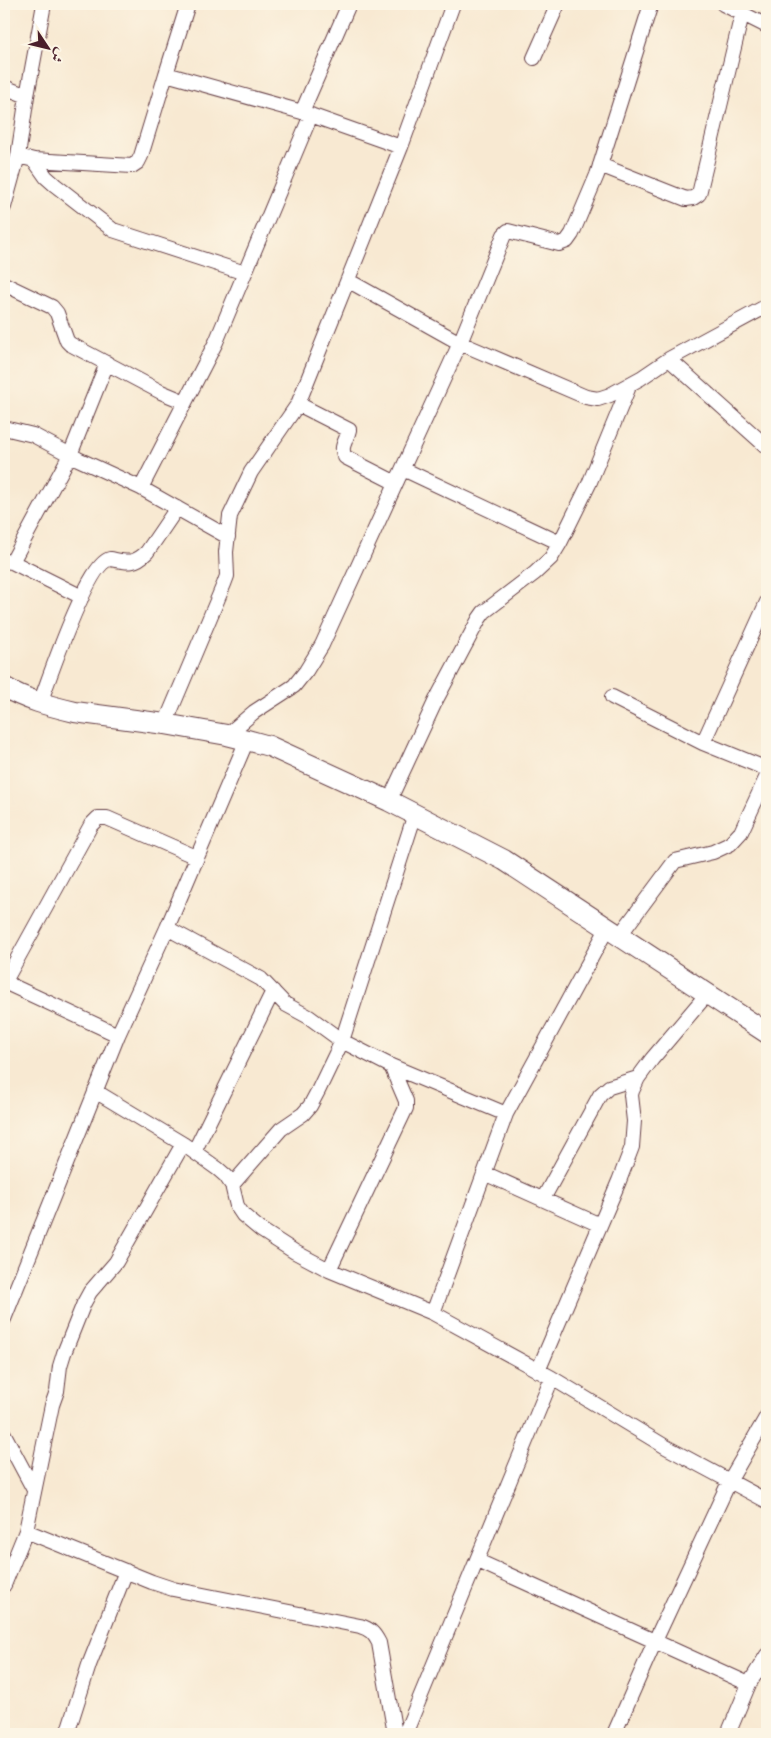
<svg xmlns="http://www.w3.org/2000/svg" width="771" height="1738" font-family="'Old Standard TT',Amiri,serif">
<rect width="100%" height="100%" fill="#fcf5e5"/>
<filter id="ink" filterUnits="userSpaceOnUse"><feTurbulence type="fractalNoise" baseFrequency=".02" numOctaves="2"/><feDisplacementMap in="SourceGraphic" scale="10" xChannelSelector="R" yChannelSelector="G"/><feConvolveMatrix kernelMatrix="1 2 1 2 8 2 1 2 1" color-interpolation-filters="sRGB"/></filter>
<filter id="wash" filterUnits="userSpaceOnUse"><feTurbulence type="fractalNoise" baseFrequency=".0096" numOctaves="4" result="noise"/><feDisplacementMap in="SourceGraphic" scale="20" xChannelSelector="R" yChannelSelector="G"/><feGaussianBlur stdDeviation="1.12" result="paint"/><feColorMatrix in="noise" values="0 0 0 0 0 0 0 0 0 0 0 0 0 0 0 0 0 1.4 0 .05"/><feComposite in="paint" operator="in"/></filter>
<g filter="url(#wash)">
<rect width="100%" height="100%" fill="#f8e9d2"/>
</g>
<g filter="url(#ink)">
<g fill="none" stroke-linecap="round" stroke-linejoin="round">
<defs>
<path id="street" d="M188,4L166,74L302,112L401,147
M723,4L767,26
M534,58L558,4
M4,87L27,96
M302,112L349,4
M18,156L34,160L132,166L138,162L141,156L166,74
M34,160L46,177L55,185L113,230L245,273
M600,165L686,199L693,198L699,194L742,14
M4,207L18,156L27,96L44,4
M349,281L460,343L586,397L598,399L610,395L641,378L669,359L767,306
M4,284L52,307L57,313L67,341L70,344L161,392L185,402
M669,359L767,447
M298,404L349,430C347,440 339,447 345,457L396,483
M4,428L33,435L78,459L141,488L228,537
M403,469L560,543
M141,488L216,342L311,115
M4,561L12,562L82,597
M12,562L70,455L107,363
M612,697L703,743L767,769
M40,703C49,679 88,563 110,559C127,562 134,565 147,552L177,508
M165,724L224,584L227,576L226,552L230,516L251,472L298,404L401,147L453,4
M227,735L254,712L294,686L306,671L322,645L460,343L504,235L508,231L559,244L567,241L572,234L597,175L651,4
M703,743L767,602
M389,801L436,700L479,619L484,612L535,573L551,558L560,543L589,484L630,384
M167,928L261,979L285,1004L309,1017L342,1041L391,1066L506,1114
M620,935L675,861L713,852L730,844L741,832L767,776
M4,982L118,1035
M4,983L91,825L98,818H107L196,857
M95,1091L183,1144L218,1169L226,1176L232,1185L237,1206L243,1215L261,1230L295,1252L329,1270L433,1313L552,1378L666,1447L767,1501
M194,1152L273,991
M484,1173L600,1225
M232,1185L281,1129L303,1114L310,1106L318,1091L342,1041L415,814
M543,1199L600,1095L609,1087L638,1078
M329,1270L406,1108V1101L391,1066
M433,1313L506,1114L608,927
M4,1319L118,1035L167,928L247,740
M538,1371L619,1181L632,1147L634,1121L631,1095L632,1091L638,1078L652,1059L708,993
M4,1434L34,1490
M26,1531L152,1582L173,1589L360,1626C370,1629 374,1633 379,1643L395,1734
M478,1561L749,1684L767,1655
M4,1585L26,1531L52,1405L57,1391L60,1366L64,1353L84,1303L90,1292L116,1262L183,1144
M67,1734L89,1665L126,1571
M405,1734L552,1378
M614,1734L655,1641L730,1480L767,1416
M728,1734L749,1684"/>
<path id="secondary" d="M4,687C26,700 50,706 75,712L165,724L227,735L247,740L269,746L389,801L504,860L767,1033"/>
</defs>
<use href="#street" stroke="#643d44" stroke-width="16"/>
<use href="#secondary" stroke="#643d44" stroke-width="22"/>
<use href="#street" stroke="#fff" stroke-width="14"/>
<use href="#secondary" stroke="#fff" stroke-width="20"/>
</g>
</g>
<rect width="771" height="1738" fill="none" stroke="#fcf5e5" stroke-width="20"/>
<g transform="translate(48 48) rotate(125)" stroke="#fcf5e5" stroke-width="4" paint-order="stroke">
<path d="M0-4L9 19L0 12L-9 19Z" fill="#4a1f2b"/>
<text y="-8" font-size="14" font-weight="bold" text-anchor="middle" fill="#4a1f2b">ش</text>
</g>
</svg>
